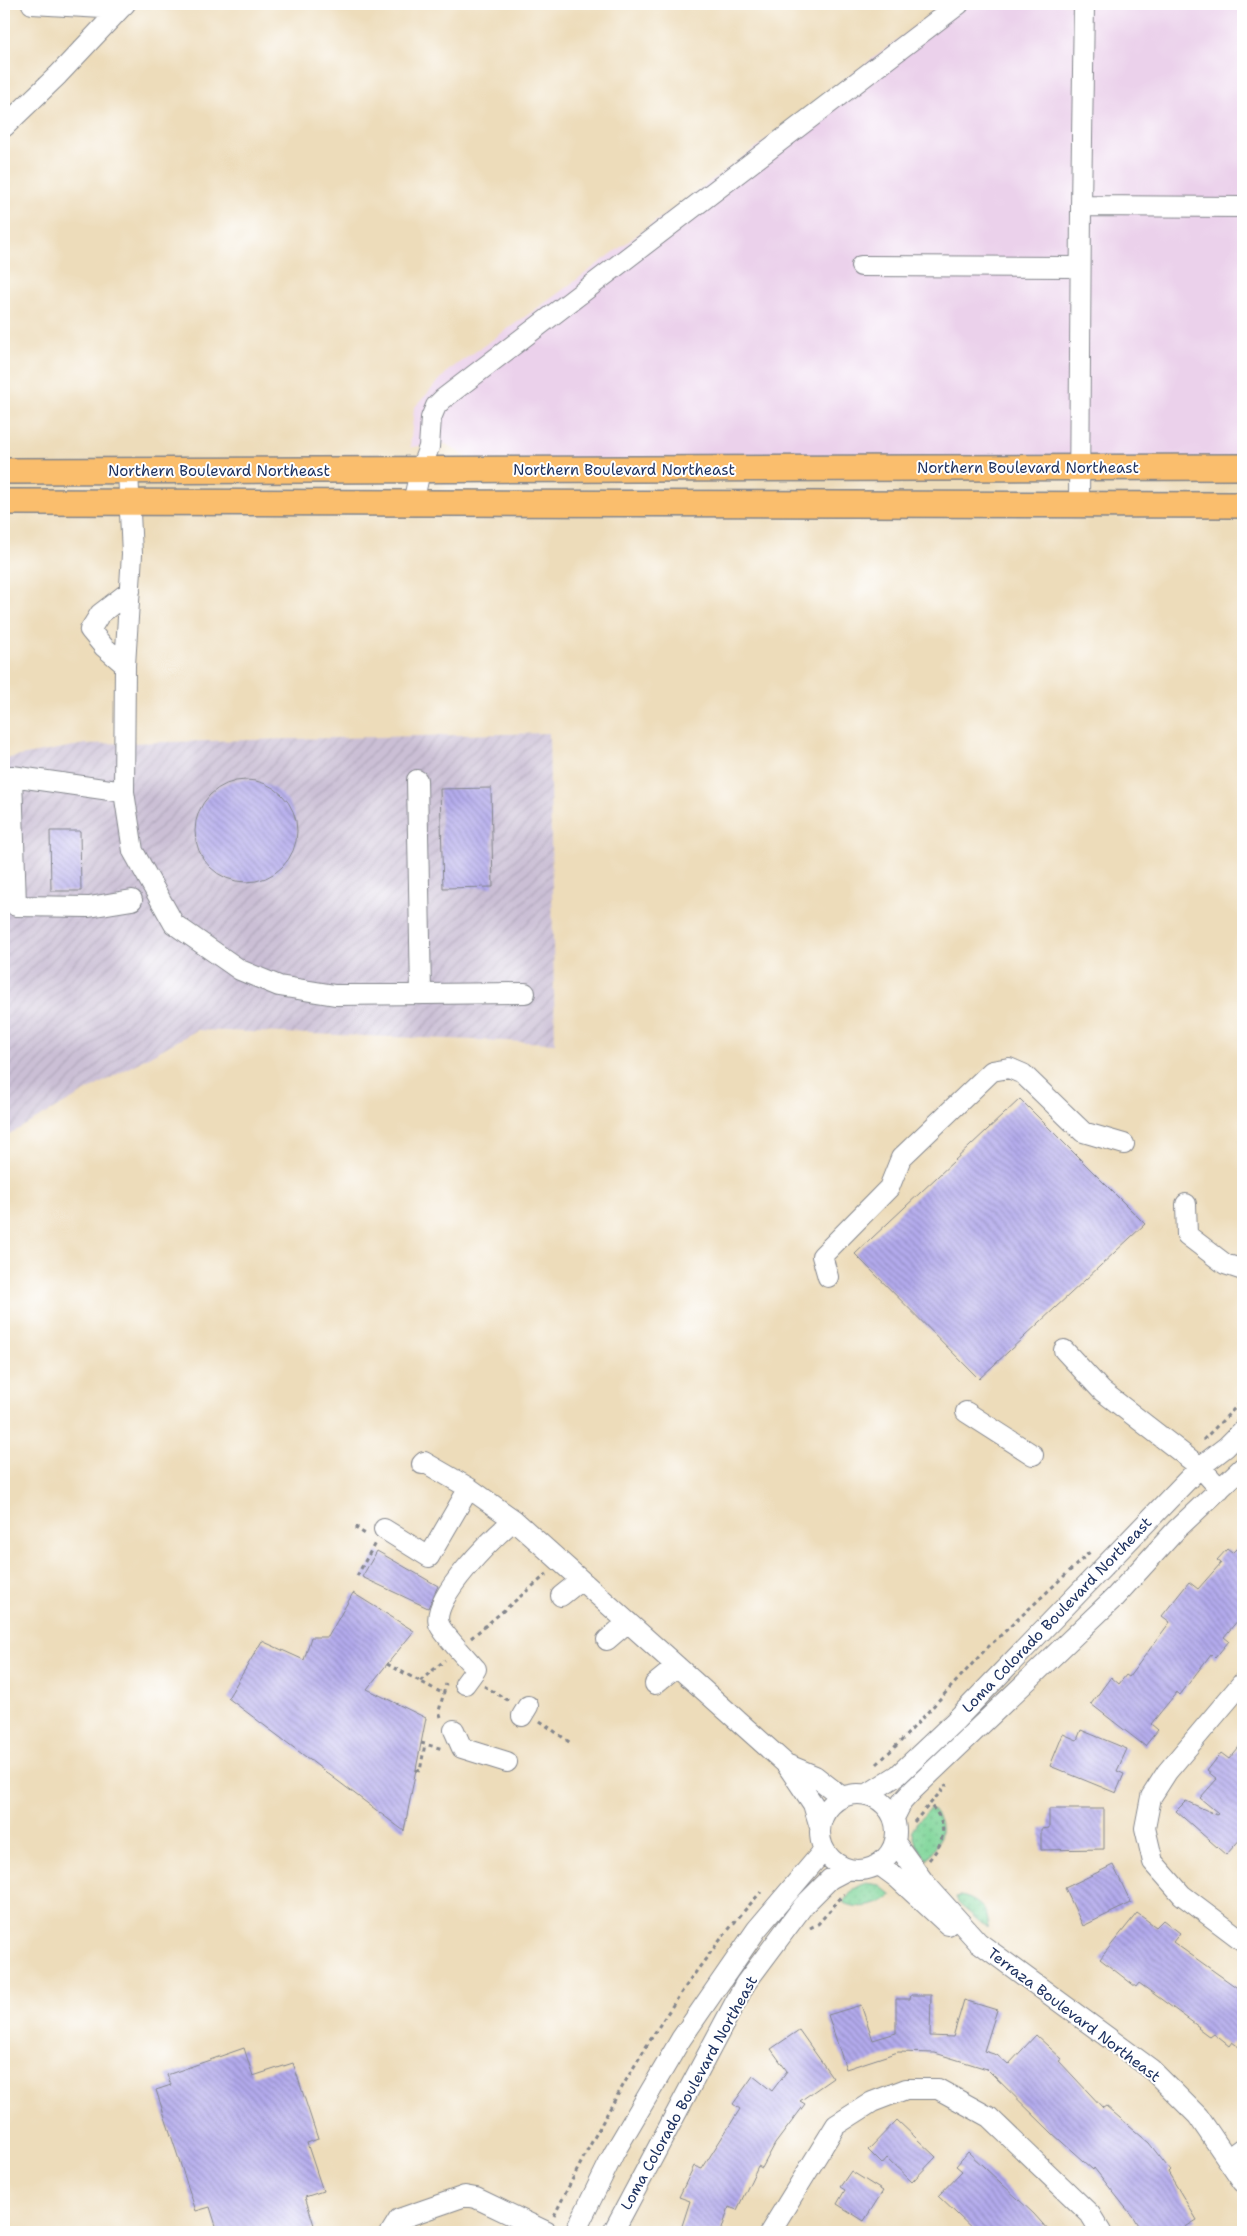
<svg xmlns="http://www.w3.org/2000/svg" width="1247" height="2236" font-family="'Shantell Sans',sans-serif">
<defs>
<pattern id="industrial-furrows" width="10" height="10" patternUnits="userSpaceOnUse" patternTransform="scale(1.25)"><rect width="10" height="10" fill="#cbbfd5"/><path d="M-1 1l2-2M0 10L10 0M9 11l2-2" fill="none" stroke="#aea4b9"/></pattern>
<pattern id="grass-dots" width="8" height="8" patternUnits="userSpaceOnUse" patternTransform="scale(1.25)"><rect width="8" height="8" fill="#7fd599"/><path d="M2 2h.1M6 6h.1" fill="none" stroke="#6db786" stroke-width="1.8" stroke-linecap="round"/></pattern>
<pattern id="building-back-hatch" width="6" height="6" patternUnits="userSpaceOnUse" patternTransform="scale(1.25)"><rect width="6" height="6" fill="#b3aaec"/><path d="M-1 5l2 2M0 0l6 6M5-1l2 2" fill="none" stroke="#918bc2"/></pattern>
</defs>
<rect width="100%" height="100%" fill="#fff"/>
<filter id="ink" filterUnits="userSpaceOnUse"><feTurbulence type="fractalNoise" baseFrequency=".02" numOctaves="2"/><feDisplacementMap in="SourceGraphic" scale="10" xChannelSelector="R" yChannelSelector="G"/><feConvolveMatrix kernelMatrix="1 2 1 2 8 2 1 2 1" color-interpolation-filters="sRGB"/></filter>
<filter id="wash" filterUnits="userSpaceOnUse"><feTurbulence type="fractalNoise" baseFrequency=".0096" numOctaves="4" result="noise"/><feDisplacementMap in="SourceGraphic" scale="20" xChannelSelector="R" yChannelSelector="G"/><feGaussianBlur stdDeviation="1.12" result="paint"/><feColorMatrix in="noise" values="0 0 0 0 0 0 0 0 0 0 0 0 0 0 0 0 0 1.4 0 .05"/><feComposite in="paint" operator="in"/></filter>
<g filter="url(#wash)">
<rect width="100%" height="100%" fill="#eddcba"/>
<path fill="#ebd1eb" d="M944,4H1243V460H471L446,444L410,447L414,408L449,370L549,300L761,144Z"/>
<path fill="url(#industrial-furrows)" d="M549,733L555,1043L197,1030L4,1137V759L85,744Z"/>
<path fill="url(#grass-dots)" stroke="#4d827c" d="M931,1808C949,1826 940,1843 927,1860L916,1844L912,1830L917,1822Z
M865,1883L880,1885L892,1895C880,1906 858,1911 843,1902L854,1889Z
M960,1896C975,1898 992,1911 987,1928L959,1904L956,1897Z"/>
<g id="blocks">
<path fill="url(#building-back-hatch)" d="M195 831a51 51 0 1 1 102 0a51 51 0 1 1-102 0Z
M491,788L493,887L443,888L440,789Z
M50,831H80L81,891H51Z
M1020,1099L1145,1224L979,1379L855,1254Z
M1227,1549L1232,1553L1236,1549L1243,1556V1614L1224,1637L1229,1641L1215,1658L1211,1654L1180,1695L1177,1692L1151,1724L1158,1730L1145,1746L1091,1704L1111,1677L1119,1684L1126,1675L1129,1677L1170,1622L1162,1616L1189,1582L1198,1589L1221,1563L1217,1560Z
M377,1551L438,1586L428,1608L362,1577Z
M353,1593L414,1631L367,1689L426,1718L404,1831L228,1698L262,1641L304,1660L311,1637H328Z
M1081,1730L1127,1749L1117,1771L1124,1774L1116,1793L1050,1766L1063,1734L1077,1740Z
M1243,1742V1836L1226,1855L1176,1811L1186,1801L1217,1815L1218,1813L1200,1798L1217,1779L1207,1771L1221,1753L1229,1759Z
M1049,1809H1104V1849L1041,1850V1829L1049,1828Z
M1113,1865L1131,1903L1083,1926L1065,1888Z
M1137,1913L1156,1927L1163,1920L1180,1933L1173,1942L1243,1992V2050L1232,2042L1229,2046L1214,2034L1210,2037L1198,2028L1199,2027L1139,1983L1136,1987L1100,1959Z
M911,1995H931L930,2036L953,2037L964,2000L997,2010L984,2051L997,2055L1008,2065L1036,2035L1062,2059L1059,2061L1103,2108L1106,2106L1149,2143L1170,2170L1168,2172L1197,2220L1177,2232H1142L1133,2217L1094,2168L1093,2170L1052,2133L987,2069L935,2053L898,2052L846,2069L828,2015L861,2005L873,2040L896,2033V1999H910Z
M799,2030L833,2078L800,2101L805,2104L775,2144L762,2168L758,2166L737,2210L729,2207L721,2232H680L690,2201L679,2197L694,2166L702,2169L740,2109L733,2104L753,2076L772,2091L787,2071L771,2049Z
M244,2048L253,2076L293,2063L318,2139L307,2143L323,2191L305,2197L315,2228L301,2232H218L210,2207L196,2211L156,2090L171,2085L167,2075Z
M897,2120L936,2157L912,2182L887,2158L882,2164L868,2150Z
M968,2152L1034,2214L1050,2232H976L938,2196L962,2171L956,2166Z
M851,2171L883,2191L864,2221L837,2204L845,2190L840,2187Z"/>
</g>
</g>
<g filter="url(#ink)">
<use href="#blocks" fill-opacity="0" stroke="#84868c" stroke-width="1"/>
<g fill="none" stroke-linecap="round" stroke-linejoin="round">
<defs>
<path id="minor" d="M32,4L120,9L125,4
M4,127L58,75L120,9
M1081,206L1084,4
M861,266L1080,267
M128,471L132,554L125,665L124,792L133,851L174,924L240,970L279,986L335,995L525,993
M413,503L420,471L429,447L431,418L436,406L443,399L959,4
M1079,505L1081,206L1243,207
M125,665L104,647L90,630L100,614L130,591
M4,776H12L16,906L89,907L132,900
M12,776L124,792
M417,780L421,994
M1186,1204L1187,1235L1225,1264L1243,1270
M828,1277L822,1256L889,1188L901,1158L992,1071L1009,1068L1023,1074L1083,1132L1124,1144
M1064,1350L1102,1391L1200,1467L1220,1489
M966,1412L1033,1455
M422,1464L424,1462L469,1488L514,1520L786,1764L813,1804L820,1827
M384,1529L429,1557L469,1488
M561,1596L581,1580
M607,1640L628,1622
M1243,1682L1167,1772L1151,1797L1145,1828L1153,1862L1182,1895L1243,1941
M465,1684L476,1669C468,1660 442,1633 439,1624C430,1598 495,1536 514,1520
M655,1684L677,1666
M522,1716L528,1706
M454,1730L462,1748L507,1762
M786,1764L815,1776L842,1797
M820 1832a38 38 0 1 1 76 0a38 38 0 1 1-76 0Z
M866,1795L898,1775L955,1721L1200,1467L1226,1447L1243,1430
M894,1818L902,1802L913,1790L1114,1598L1177,1529L1243,1467
M895,1842L924,1882L978,1942L1151,2069L1198,2116L1243,2182
M878,1864L897,1878L948,1925
M1228,2159L1243,2148
M391,2232L399,2219L465,2196L476,2198L547,2232
M575,2232L614,2153L681,2039L757,1929L824,1850
M613,2232L745,1984L804,1905L830,1879L849,1869
M770,2232L836,2125L872,2102L906,2089H938L989,2117L1090,2214L1101,2232"/>
<path id="major" d="M4,471L1243,467
M4,502L1243,505"/>
</defs>
<use href="#minor" stroke="#84868c" stroke-width="22"/>
<use href="#major" stroke="#84868c" stroke-width="28"/>
<path stroke="#84868c" stroke-width="3" stroke-dasharray="4 4" stroke-linecap="butt" d="M1203,1440L1243,1400
M357,1526V1529L367,1535
M357,1576L375,1543
M471,1638L547,1574
M387,1664L444,1694
M420,1681L445,1660
M484,1686L511,1702
M441,1717L439,1711L446,1684
M540,1721L572,1744
M421,1743L443,1749
M877,1764L902,1740L986,1649L1092,1550
M416,1770L420,1771L425,1744
M914,1822L946,1786L945,1784
M929,1860C945,1842 949,1823 930,1805
M810,1928L818,1924L844,1894
M554,2216C611,2101 674,1987 761,1892"/>
<use href="#minor" stroke="#fff" stroke-width="20"/>
<use href="#major" stroke="#fabe6d" stroke-width="25"/>
</g>
</g>
<g text-anchor="middle" stroke-width="4" stroke-linejoin="round" paint-order="stroke">
<g font-size="15" fill="#1b2f5e" stroke="#fff">
<text x="1028" y="473">Northern Boulevard Northeast</text>
<text x="624" y="475">Northern Boulevard Northeast</text>
<text x="219" y="476">Northern Boulevard Northeast</text>
<text transform="translate(1057 1615) rotate(-46)" y="5">Loma Colorado Boulevard Northeast</text>
<text transform="translate(1074 2015) rotate(37)" y="5">Terraza Boulevard Northeast</text>
<text transform="translate(689 2093) rotate(-61)" y="5">Loma Colorado Boulevard Northeast</text>
</g>
</g>
<rect width="1247" height="2236" fill="none" stroke="#fff" stroke-width="20"/>
</svg>
